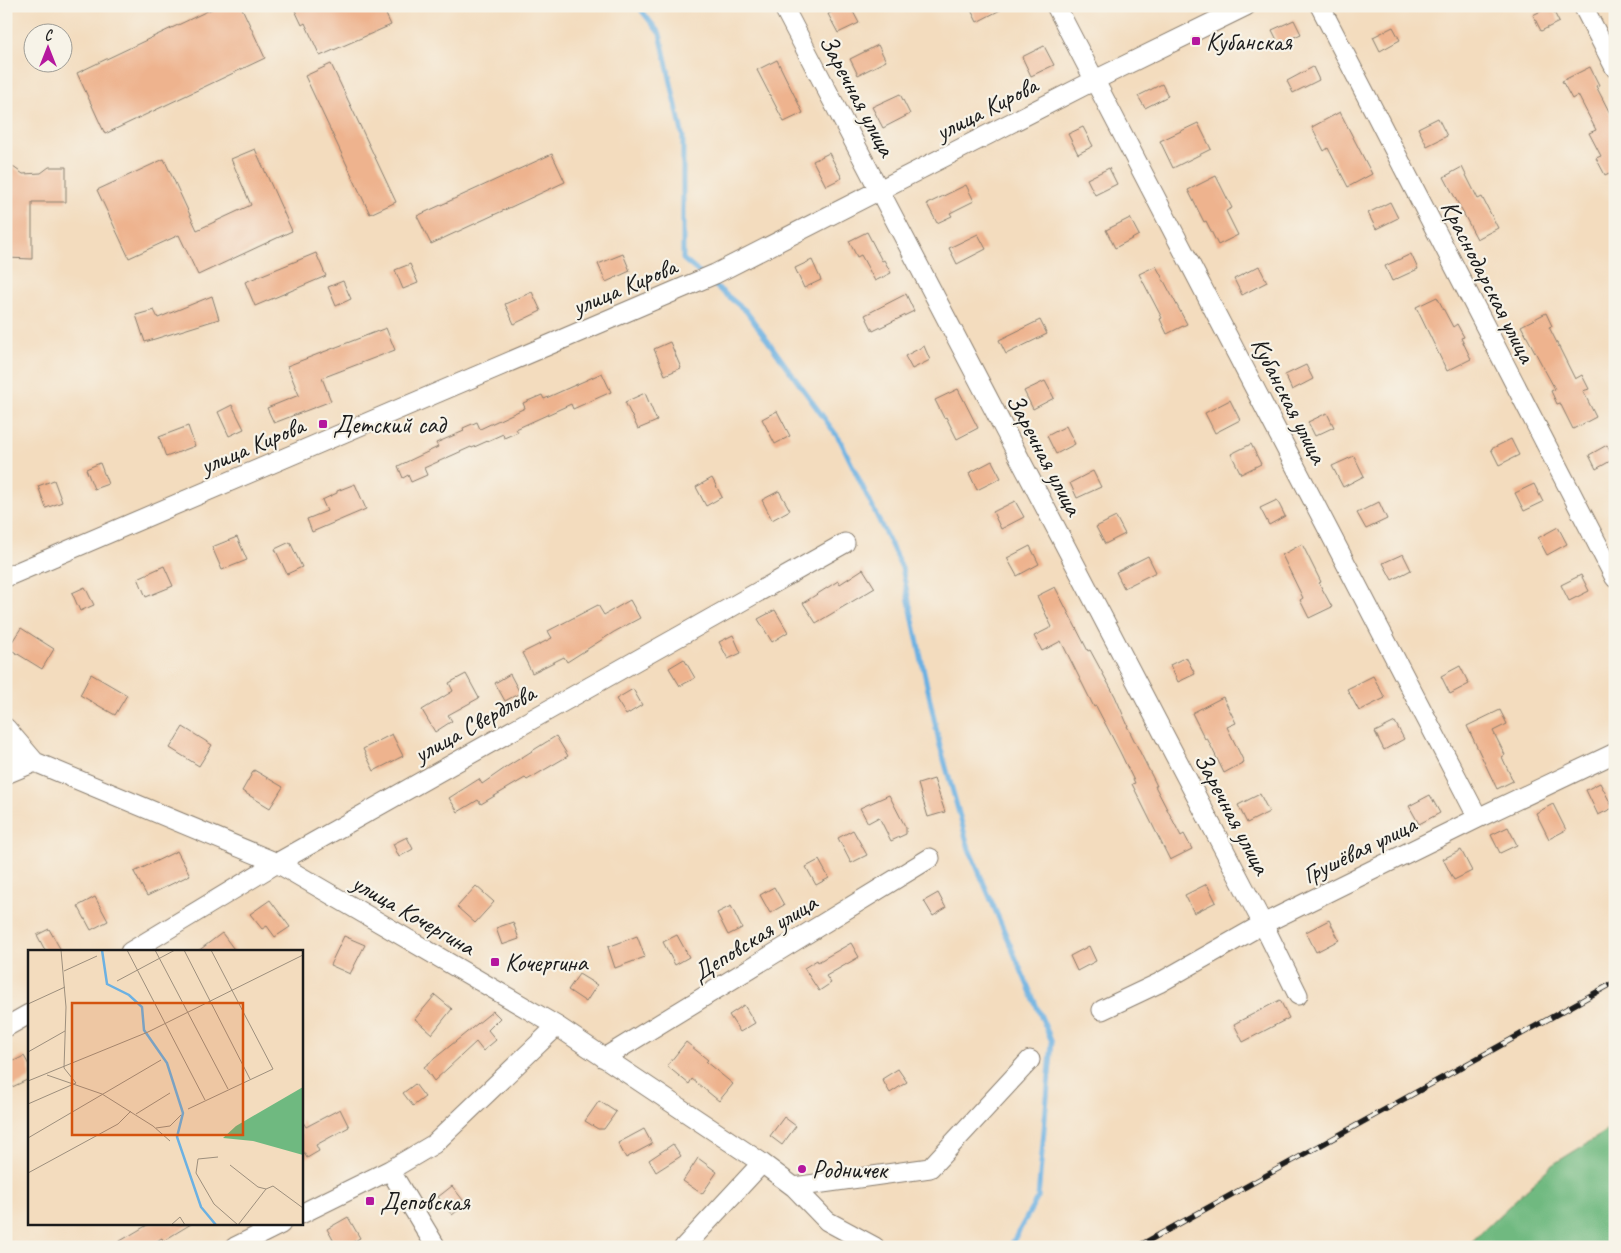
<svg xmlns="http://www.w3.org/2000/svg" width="1621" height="1253" font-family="Caveat,sans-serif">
<rect width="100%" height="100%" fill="#f7f3e8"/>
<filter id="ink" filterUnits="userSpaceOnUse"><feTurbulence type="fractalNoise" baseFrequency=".02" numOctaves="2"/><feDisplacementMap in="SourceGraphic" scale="10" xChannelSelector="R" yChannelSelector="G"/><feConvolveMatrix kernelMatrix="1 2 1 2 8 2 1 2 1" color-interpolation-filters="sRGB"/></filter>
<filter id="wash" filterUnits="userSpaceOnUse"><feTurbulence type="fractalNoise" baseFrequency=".0096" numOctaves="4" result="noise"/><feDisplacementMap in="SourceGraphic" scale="20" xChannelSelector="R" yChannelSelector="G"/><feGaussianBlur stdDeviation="1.12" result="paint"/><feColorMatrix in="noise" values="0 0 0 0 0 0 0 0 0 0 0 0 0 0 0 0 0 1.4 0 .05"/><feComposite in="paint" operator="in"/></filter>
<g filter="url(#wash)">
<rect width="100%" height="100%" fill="#f3dcbe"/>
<path fill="#6fb980" stroke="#466a4e" d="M1615,1126V1247H1466L1552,1165Z"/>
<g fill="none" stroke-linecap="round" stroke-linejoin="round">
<path stroke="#6cb1e2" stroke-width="5" d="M638,6L660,34L683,137V259L702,275
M708,280L746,311L840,440L902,568L939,742L969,849L1052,1042L1038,1197L1010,1247"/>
</g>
<g id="blocks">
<path fill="#eeb38e" d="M218,6H241L265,58L105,134L77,73Z
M293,6H382L391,25L320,56L305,23L302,25Z
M843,6H850L859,23L838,33L828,14Z
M969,6H1008L977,22Z
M1551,6L1559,22L1541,31L1533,15Z
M1294,20L1301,34L1279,44L1272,30Z
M1393,27L1400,40L1380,51L1373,37Z
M878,45L886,61L858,75L850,59Z
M1044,46L1054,65L1031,76L1022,57Z
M777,60L803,113L784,122L757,70Z
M331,64L396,202L370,214L305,76Z
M1313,67L1319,80L1293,93L1287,81Z
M1590,67L1599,85L1596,86L1615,123V185L1609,173L1605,175L1596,158L1601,156L1589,133L1596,130L1578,95L1572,99L1562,81Z
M1162,84L1168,96L1145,108L1138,96Z
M900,94L910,114L883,128L872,107Z
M1340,112L1372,174L1348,187L1328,148L1324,151L1312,127Z
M1438,118L1447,136L1427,146L1418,128Z
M1198,123L1211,149L1173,168L1160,141Z
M1083,127L1093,146L1078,154L1068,134Z
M255,149L292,231L198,275L179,235L129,258L97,190L164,159L197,230L251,205L231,159Z
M829,153L842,178L826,186L813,161Z
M552,154L565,182L431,244L417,216Z
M6,162L23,174L41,173L49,167H66V202H32V259L6,258Z
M1462,167L1478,199L1482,197L1498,228L1477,239L1444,177Z
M1109,168L1117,184L1095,195L1087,179Z
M1216,176L1232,208L1226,211L1238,235L1218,245L1206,221L1204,222L1188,190Z
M966,185L974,201L950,213L952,216L937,223L927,204Z
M1390,202L1398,218L1376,229L1368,213Z
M1130,218L1139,235L1115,248L1106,230Z
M867,232L882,261L884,260L891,273L875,281L861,255L857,257L849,241Z
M978,234L986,249L957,264L949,248Z
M316,253L326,276L255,306L245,282Z
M623,254L630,271L606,282L598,264Z
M1411,254L1418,269L1392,281L1385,266Z
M812,260L821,280L804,288L795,268Z
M410,264L418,283L403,289L395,270Z
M1156,266L1187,324L1167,334L1160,319L1162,318L1139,274Z
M1259,266L1267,282L1242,295L1234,279Z
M343,281L351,299L336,306L328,287Z
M532,292L541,311L514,324L505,304Z
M906,294L914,311L873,331L865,315Z
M212,296L219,319L145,342L136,315L154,310L158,318Z
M1437,297L1453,327L1457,324L1464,337L1461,338L1471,359L1447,371L1416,307Z
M1546,313L1552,326L1549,327L1575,379L1582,375L1589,389L1583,391L1596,417L1573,429L1560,403L1557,404L1551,391L1555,389L1521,326Z
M1040,320L1047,334L1006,354L999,340Z
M386,328L395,350L322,378L331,401L274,423L267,408L299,395L287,366Z
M670,342L681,368L665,375L654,349Z
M924,346L930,360L912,369L905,356Z
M1306,365L1313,379L1292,390L1285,375Z
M602,373L611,392L573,409L571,404L516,429L518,432L504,438L503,434L472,448L471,447L424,468L427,475L411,482L408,475L403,478L398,466L438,447L436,443L464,431L463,428L477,422L480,429L525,408L523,403L542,395L544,399Z
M1045,381L1054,398L1033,409L1024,391Z
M958,389L978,428L957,439L946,417L944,418L935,400Z
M645,393L657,421L638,429L625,402Z
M1230,400L1240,420L1215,433L1205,413Z
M232,405L244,429L229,436L218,412Z
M777,411L790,436L775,444L762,419Z
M1327,413L1334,427L1315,436L1308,422Z
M188,426L195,446L166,457L159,437Z
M1066,426L1075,444L1056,454L1047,436Z
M1511,439L1519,455L1499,465L1491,449Z
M1251,444L1261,464L1241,474L1231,454Z
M1607,445L1614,459L1596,469L1589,455Z
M1354,456L1364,476L1343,487L1332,466Z
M992,461L1001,478L977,490L969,473Z
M100,463L108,484L94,489L86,469Z
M1093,471L1101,487L1077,498L1070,483Z
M712,478L722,497L706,506L696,487Z
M54,480L62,502L46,508L38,486Z
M355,484L366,509L312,532L307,519L327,511L322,500L337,493V491Z
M1534,484L1543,502L1524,511L1515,493Z
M779,491L790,510L772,520L762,500Z
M1277,500L1285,516L1269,525L1260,508Z
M1015,501L1024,517L1001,529L993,512Z
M1379,502L1387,519L1366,529L1357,513Z
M1116,517L1125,534L1105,544L1096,527Z
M1558,527L1567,544L1547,555L1538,538Z
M237,537L247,560L222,570L212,547Z
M290,542L302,567L287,574L275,549Z
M1302,544L1321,582L1319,583L1332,607L1309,618L1300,600L1303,598L1282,555Z
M1030,546L1039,564L1017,576L1007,558Z
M1403,554L1411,570L1392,580L1383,563Z
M1148,556L1156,572L1124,588L1116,572Z
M164,566L173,586L146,597L138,578Z
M863,569L875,588L816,623L803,603L838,581L840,584Z
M1581,575L1589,591L1569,601L1561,585Z
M85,587L94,605L80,611L72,593Z
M1055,587L1088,651L1090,650L1115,696L1128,726H1127L1157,786H1155L1181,836L1184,834L1192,849L1170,860L1132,784L1135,783L1120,752L1096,706L1094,707L1061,641L1042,651L1034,636L1052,627L1037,596Z
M630,600L640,618L614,632L567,662L564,657L532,673L522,653L552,638L548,631L598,605L604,615Z
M775,610L788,632L772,642L758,619Z
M21,628L54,649L42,669L8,648Z
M733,635L741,653L728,659L719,642Z
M1186,657L1195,674L1178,682L1170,665Z
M684,659L695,678L680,686L669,668Z
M1460,666L1469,684L1450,694L1441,676Z
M91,674L127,695L115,715L80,695Z
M466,674L479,698L448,715L452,721L435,732L422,710L453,691L449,683Z
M510,674L520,693L505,701L495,683Z
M1373,676L1385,698L1359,711L1347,689Z
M633,689L642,705L626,715L616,699Z
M1223,697L1236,723L1227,727L1244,762L1224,773L1207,738L1205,739L1192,713Z
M1500,710L1507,724L1493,731L1505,755L1502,757L1513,781L1497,789L1467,726Z
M1395,722L1404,739L1384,750L1375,732Z
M183,727L212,745L199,766L170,748Z
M392,734L403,756L374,771L363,749Z
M556,736L568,756L527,780L525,778L481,804L478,800L458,812L449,798L479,779L482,784L508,766Z
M254,770L283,787L270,808L242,791Z
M934,779L945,812L928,817L918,784Z
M1600,783L1613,808L1598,815L1586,790Z
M1260,794L1269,812L1247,823L1238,805Z
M889,795L906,828V834L891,841L879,817L868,823L860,808Z
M1430,795L1440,813L1419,824L1409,806Z
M1553,804L1566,830L1549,839L1536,813Z
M1508,827L1517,845L1500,853L1491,835Z
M853,830L867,855L851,863L838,838Z
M407,837L413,849L399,857L393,844Z
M1461,850L1472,871L1454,880L1443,859Z
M177,851L190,875L147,896L134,872Z
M819,860L829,878L816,885L806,867Z
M1207,884L1216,902L1194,913L1185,895Z
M476,886L494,902L475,923L457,907Z
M774,887L784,905L770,913L760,895Z
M938,893L946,908L933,916L924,901Z
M95,897L108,921L91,930L78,906Z
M270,900L290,927L275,937L267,926L262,929L250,914Z
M731,906L742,928L728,935L717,913Z
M1329,920L1339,940L1316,952L1306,932Z
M513,922L519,939L502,945L496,928Z
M49,929L62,952H46L37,935Z
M222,933L236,952H197Z
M677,935L689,957L675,965L663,942Z
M344,936L365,945L350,974L330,965Z
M637,936L645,957L615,968L608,947Z
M851,943L859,957L826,976L831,983L819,991L804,968L817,960L818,962Z
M1089,946L1096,961L1077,971L1070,956Z
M579,974L597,985L586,1002L568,990Z
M435,995L452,1009L432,1034L415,1019Z
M1280,1000L1289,1018L1243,1042L1234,1024Z
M744,1005L755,1023L740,1032L729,1015Z
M493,1011L500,1018L488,1030L496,1040L483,1051L476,1042L434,1081L424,1067Z
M686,1042L708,1060L706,1062L733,1084L719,1101L692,1079L689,1084L667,1066Z
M24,1056L29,1065V1079L6,1090V1065Z
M898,1069L907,1082L890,1093L882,1079Z
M415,1084L425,1097L413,1106L403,1093Z
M599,1101L616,1112L604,1129H598L585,1121Z
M340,1109L349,1127L316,1145L319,1151L307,1158L303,1151L301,1153V1119L306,1127Z
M784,1117L796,1126L782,1145L770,1136Z
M644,1129L652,1144L626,1158L618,1143Z
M673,1144L681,1156L656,1172L649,1160Z
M698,1158L717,1172L702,1194L683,1181Z
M452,1186L466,1204L452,1215L438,1197Z
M348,1217L360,1238L344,1247H337L327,1229Z
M149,1224H191L163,1241L162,1238L146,1247H110Z"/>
</g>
</g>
<g filter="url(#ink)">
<use href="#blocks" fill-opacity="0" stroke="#887c6d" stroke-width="1"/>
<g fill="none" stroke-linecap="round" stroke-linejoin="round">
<defs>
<path id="minor" d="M783,6L1263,924L1298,995
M1056,6L1478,818
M1320,6L1615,578
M1583,6L1615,68
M6,577L715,274L1095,80L1246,6
M6,728L35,762L6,774
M6,752L35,762L277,863L557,1026L762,1163L794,1187L827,1221L875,1247
M130,952L277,863L845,543
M1102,1010L1159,983L1263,924L1478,818L1615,753
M6,1027L29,1014
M604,1058L930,858
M390,1170L436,1247
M794,1187L930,1168L1030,1060
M301,1214L390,1170L434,1144L557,1026
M235,1247L281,1224
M684,1247L762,1163"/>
</defs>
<use href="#minor" stroke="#887c6d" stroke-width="21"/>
<use href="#minor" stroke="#fff" stroke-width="19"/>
<defs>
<path id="rail" d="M1137,1247L1615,982"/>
</defs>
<use href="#rail" stroke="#1c1c1c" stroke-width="5.5"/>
<use href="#rail" stroke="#f7f3e8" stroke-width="4" stroke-dasharray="11" stroke-linecap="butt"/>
</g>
</g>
<g fill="#b5179e" stroke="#f7f3e8" stroke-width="2">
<rect x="1191" y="36" width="10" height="10" rx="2.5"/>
<rect x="318" y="419" width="10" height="10" rx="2.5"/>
<rect x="490" y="957" width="10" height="10" rx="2.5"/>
<circle cx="802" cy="1169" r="5"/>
<rect x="365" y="1196" width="10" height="10" rx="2.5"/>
</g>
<g text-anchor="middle" stroke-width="4.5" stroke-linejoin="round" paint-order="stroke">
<g font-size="25" fill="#1c1c1c" stroke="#f7f3e8" text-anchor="start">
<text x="1206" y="50">Кубанская</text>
<text x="333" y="433">Детский сад</text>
<text x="505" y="971">Кочергина</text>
<text x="812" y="1178">Родничек</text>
<text x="380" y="1210">Деповская</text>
</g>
<g font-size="25" fill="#1c1c1c" stroke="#f7f3e8">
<text transform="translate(858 95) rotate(62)" y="9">Заречная улица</text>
<text transform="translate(986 108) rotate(-27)" y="9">улица Кирова</text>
<text transform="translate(1489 281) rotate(63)" y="9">Краснодарская улица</text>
<text transform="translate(624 286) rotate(-23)" y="9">улица Кирова</text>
<text transform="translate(1290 400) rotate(63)" y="9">Кубанская улица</text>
<text transform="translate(252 445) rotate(-23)" y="9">улица Кирова</text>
<text transform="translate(1045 454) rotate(62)" y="9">Заречная улица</text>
<text transform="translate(474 723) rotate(-29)" y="9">улица Свердлова</text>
<text transform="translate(1233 813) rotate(62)" y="9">Заречная улица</text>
<text transform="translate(1359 849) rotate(-26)" y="9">Грушёвая улица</text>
<text transform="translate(414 914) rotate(30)" y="9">улица Кочергина</text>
<text transform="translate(754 937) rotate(-32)" y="9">Деповская улица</text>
</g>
</g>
<g transform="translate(28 950)">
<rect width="275" height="275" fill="#f3dcbe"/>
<path d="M275,137V205L225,191L195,188L208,176Z" fill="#6fb980"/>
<path fill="none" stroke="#6cb1e2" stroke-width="2.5" d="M74,0L79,34L101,45L114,57L116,80L139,113L155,163L149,187L173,257L188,275"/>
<path fill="none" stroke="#9d8f7d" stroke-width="1" d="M99,0L177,150M127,0L200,139M156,0L222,129M36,21L69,6M89,31L147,0M0,54L37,37M0,102L37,81M19,125L74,144L125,176L142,191M0,131L120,82L275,5M0,154L48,133L36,118L38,57L33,0M160,159L245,119L183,0M108,164L142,143M128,178L142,176L153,165M0,188L133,110M190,207L170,209L168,223L186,254L210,275M202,215L230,237L238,239L245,236L275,258M0,223L90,174L103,161M143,275L152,267L157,275M210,275L238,239"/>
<path fill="#d4530e" fill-opacity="0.15" stroke="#d4530e" stroke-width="2.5" d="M44,53H215V185H44Z"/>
<rect width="275" height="275" fill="none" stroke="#1c1c1c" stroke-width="2.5"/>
</g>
<rect width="1621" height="1253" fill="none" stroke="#f7f3e8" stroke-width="25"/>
<g transform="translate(48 48)"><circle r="24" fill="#f7f3e8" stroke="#9f9d96"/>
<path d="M0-4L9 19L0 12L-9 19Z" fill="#b5179e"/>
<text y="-8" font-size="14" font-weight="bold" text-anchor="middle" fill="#1c1c1c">С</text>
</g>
</svg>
